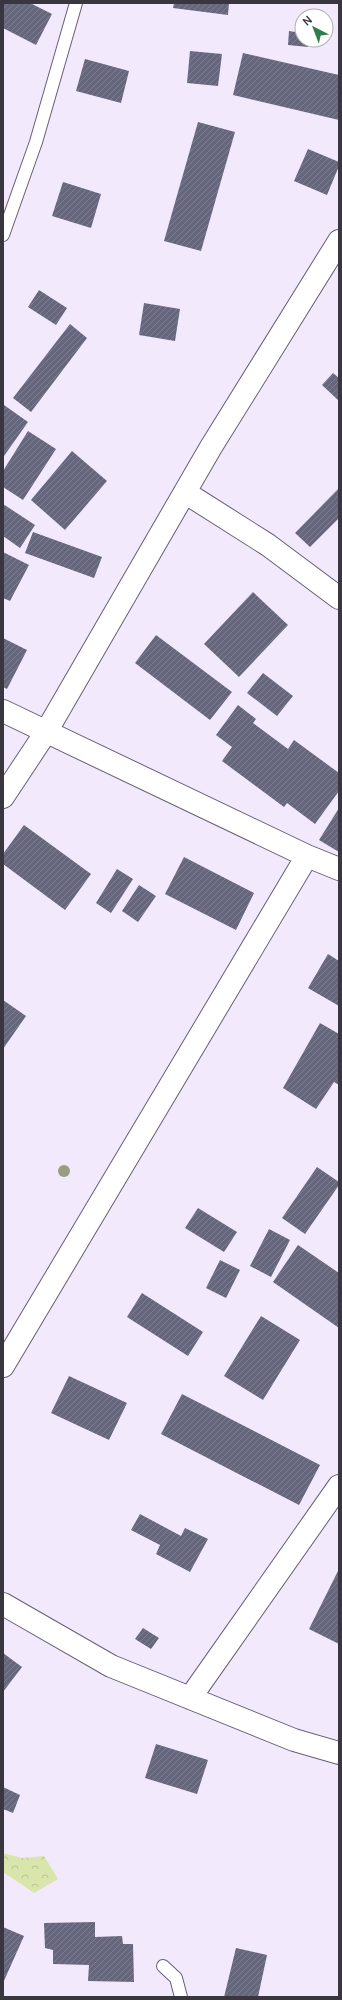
<svg xmlns="http://www.w3.org/2000/svg" width="342" height="2000" font-family="Manrope,sans-serif">
<defs>
<pattern id="forest-crowns" width="20" height="18" patternUnits="userSpaceOnUse"><rect width="20" height="18" fill="#d9e5aa"/><path d="M2 6a3 3 0 1 1 6 0M12 15a3 3 0 1 1 6 0" fill="none" stroke="#bbc593"/></pattern>
<pattern id="building-hatch" width="6" height="6" patternUnits="userSpaceOnUse"><rect width="6" height="6" fill="#66677d"/><path d="M-1 1l2-2M0 6l6-6M5 7l2-2" fill="none" stroke="#7e7e8f"/></pattern>
</defs>
<rect width="100%" height="100%" fill="#f2e9fd"/>
<path fill="url(#forest-crowns)" d="M3,1853L22,1858L44,1856L58,1879L34,1893L3,1872Z"/>
<path fill="url(#building-hatch)" d="M3,3H30L52,14L36,45L3,28Z
M174,3H229L228,15L173,8Z
M289,31L302,33V40H309L308,47L288,45Z
M190,51L222,54L218,86L187,83Z
M243,53L339,75V120L233,95Z
M85,59L129,71L121,103L76,91Z
M198,122L235,132L201,251L164,241Z
M308,149L339,162V166L327,195L294,181Z
M63,182L101,194L91,228L52,216Z
M39,290L67,308L56,325L28,307Z
M144,303L180,309L175,341L139,335Z
M70,324L87,338L31,412L13,398Z
M333,373L339,378V401L322,385Z
M4,405L28,422L4,456L3,455Z
M28,431L56,449L23,500L3,487V471Z
M72,451L107,481L65,530L31,500Z
M339,488V518L310,547L295,533Z
M3,504L35,525L20,548L3,536Z
M33,532L102,557L94,578L25,553Z
M3,552L29,565L10,601L3,598Z
M253,592L288,625L239,677L204,644Z
M156,635L232,692L210,720L135,663Z
M3,638L27,650L7,689L3,687Z
M263,673L293,696L277,716L247,693Z
M238,705L256,719L253,723L288,749L294,740L339,773V791L315,824L287,803L284,807L222,761L232,747L216,735Z
M339,808V852L319,840Z
M24,825L91,874L65,910L3,864V854Z
M184,857L254,893L236,930L165,894Z
M117,869L133,879L111,913L96,903Z
M139,885L156,896L138,922L122,911Z
M328,954L339,961V1006L308,988Z
M3,1000L26,1016L3,1049Z
M320,1023L339,1034V1085L334,1082L316,1109L283,1088Z
M317,1167L339,1182V1185L305,1234L282,1218Z
M198,1208L237,1232L224,1252L185,1228Z
M269,1229L290,1240L271,1277L250,1266Z
M298,1245L339,1273V1328L273,1282Z
M220,1260L240,1270L226,1298L206,1288Z
M142,1293L203,1332L188,1356L127,1317Z
M261,1316L300,1340L263,1400L224,1376Z
M69,1376L127,1403L109,1440L51,1413Z
M182,1394L320,1465L299,1505L161,1434Z
M140,1514L181,1536L185,1528L208,1539L190,1572L156,1554L160,1545L131,1530Z
M339,1569V1644L309,1629Z
M143,1628L159,1638L151,1649L135,1639Z
M3,1653L22,1667L3,1692Z
M156,1744L208,1760L197,1794L145,1778Z
M3,1787L20,1795L13,1813L3,1809Z
M95,1922V1937L122,1936L123,1944H133L134,1982L88,1981L89,1965L53,1964V1950L45,1948L44,1923Z
M3,1927L24,1936L3,1983Z
M236,1948L267,1955L258,1997H224Z"/>
<g fill="none" stroke-linecap="round" stroke-linejoin="round">
<defs>
<path id="service" d="M3,235L36,142L76,3
M163,1966L176,1978L181,1997"/>
<path id="minor" d="M186,493L268,545L339,598
M3,711L307,856L339,869
M3,797L46,732L211,447L339,241
M3,1366L307,856
M3,1604L111,1666L294,1740L339,1753
M190,1698L339,1486"/>
</defs>
<use href="#service" stroke="#685f74" stroke-width="14"/>
<use href="#minor" stroke="#685f74" stroke-width="24"/>
<use href="#service" stroke="#fff" stroke-width="12"/>
<use href="#minor" stroke="#fff" stroke-width="22"/>
</g>
<circle fill="#9b9d82" cx="64" cy="1171" r="6"/>
<rect width="342" height="2000" fill="none" stroke="#3a363f" stroke-width="8"/>
<g transform="translate(314 28) rotate(318)"><circle r="19" fill="#ffffff" stroke="#b0afb2"/>
<path d="M0-3L7 15L0 10L-7 15Z" fill="#2d7e4f"/>
<text y="-6" font-size="11" font-weight="bold" text-anchor="middle" fill="#3a363f">N</text>
</g>
</svg>
